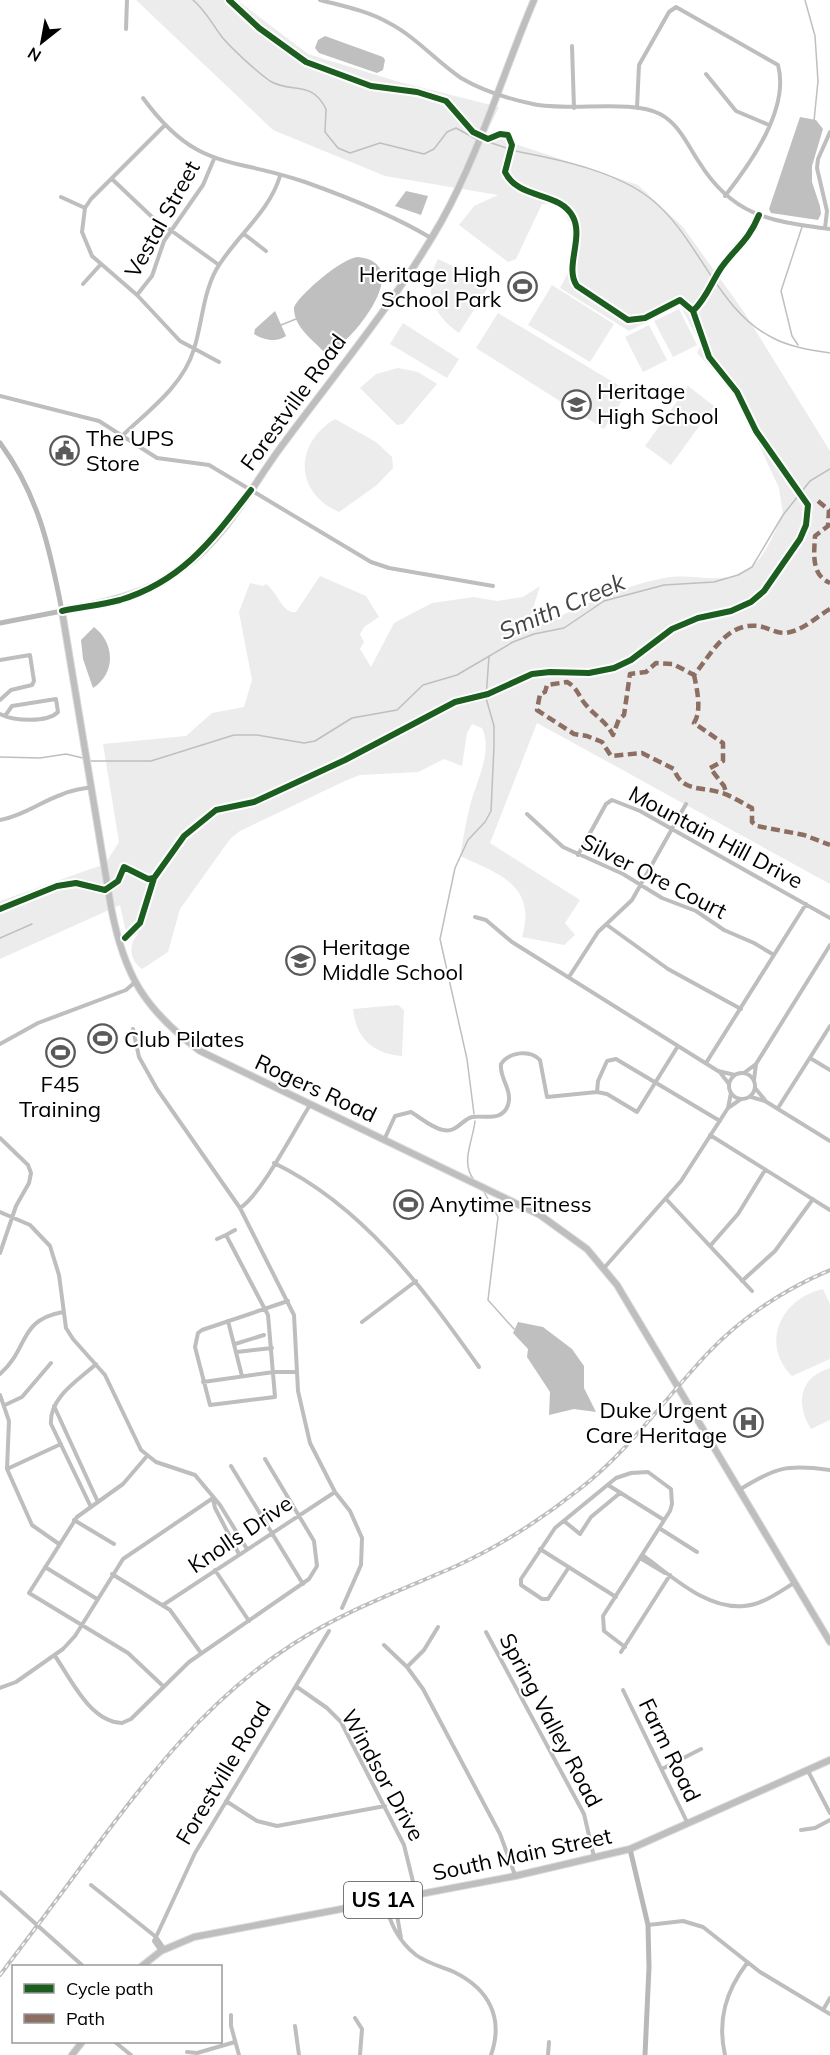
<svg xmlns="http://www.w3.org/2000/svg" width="830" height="2055" font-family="Mulish,sans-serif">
<rect width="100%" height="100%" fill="#fff"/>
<path fill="#ececec" d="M136,0H237L308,54L396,81L499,107L486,134L638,185L683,227L744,312L830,451V884L537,723L490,843L580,900L565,923L575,935L564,945L522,937C537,885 499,874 460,856C463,841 465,825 469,810C474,785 494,753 482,728L472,724L467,733L462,766L444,759L418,772L360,775L347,780L240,831L230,839L180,909L168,952L142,969C129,960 128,943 139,933L131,937L125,928L120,905L0,959V901L105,864L119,842L103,744L186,736L212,713L244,707L252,680L239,612L250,583L263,586L266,584C277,592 279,606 291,612H296L320,576L366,596L379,617L364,627L360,634L364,642L360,649L371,667L394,623L432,603L474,597L497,601L523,597L540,586L526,631C570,613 616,587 664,578C694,572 721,587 749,569C765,558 775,531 783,514L779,488L735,393L697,353L701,345L680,305L629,331L560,288L569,271L573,229L563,211L550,204H542L516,259L508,262L459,225L474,206L498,195L385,176L273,130Z
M438,259L484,281L487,289L459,333C433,316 422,288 438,259Z
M552,285L614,324L590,362L528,325Z
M679,309L697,345L673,357L654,321Z
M498,313L628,391L604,429L476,348Z
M403,323L459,359L447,378L390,344Z
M649,325L667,360L643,372L625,337Z
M398,368L418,372L437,384L403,424L397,425L360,388L376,374Z
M688,386L714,406L671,465L645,446Z
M335,419L376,442L392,457L393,468L377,485L339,512C294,492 294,444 335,419Z
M398,1005L404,1010L402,1056C373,1054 356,1038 353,1009Z
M823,1289L830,1304V1359L792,1376C759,1343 782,1298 823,1289Z
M830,1368V1420L811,1429C795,1403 800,1377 830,1368Z"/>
<path fill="#bfbfbf" d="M325,36L383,57L385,60L383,70L377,73L319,53L315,48L318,40Z
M800,117L816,120L823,129L812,166V182L820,206L821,214L818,220L771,213L769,209Z
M406,191L428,196L421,215L395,206Z
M358,257C412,263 361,329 340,345C335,349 329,350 323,351C312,339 293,326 294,307C301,293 342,258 358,257Z
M275,311L286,336C277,343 263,340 254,334L255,329Z
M94,627C115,643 116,673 93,688L83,659L81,640Z
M518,1322L543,1327L572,1349L584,1366V1388L596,1412L574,1409L549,1415L550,1392L527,1357L528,1349L513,1333Z"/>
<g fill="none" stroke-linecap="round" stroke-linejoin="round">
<path stroke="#bfbfbf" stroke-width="1.5" d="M193,0C206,11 212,24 222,37C231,48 258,73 270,81C291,94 311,79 326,109L325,132L338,148L350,153L380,143L424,154L434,149L447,132L456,128L476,139
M805,0L815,36L818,81L814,121
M481,140C494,143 507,149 520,152C562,160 617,172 651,199C699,237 716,310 773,338C790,347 811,350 830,353
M281,325L296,319
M798,345L792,336L781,291L802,227
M0,757L40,758L66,754L83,758
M91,761H151L234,735H257L304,743L315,741L352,718L397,710L423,685L457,675L513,642L534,634L564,628L604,601L664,585L714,582L738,575L752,567L783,515L810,481L830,469
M0,938L32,924
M474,1114L467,1059L440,939L455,868L468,840L485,822L491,811L494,746V726L486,698L489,656
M474,1180C460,1162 473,1141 475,1121
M483,1190L498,1217L488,1300L514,1329"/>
<defs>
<path id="primary" d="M534,0C503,73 480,152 441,222C395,303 333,376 278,451C250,490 224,539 184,567C146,595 106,602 62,611L111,907C124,975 144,1009 200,1051L540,1215L587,1249L617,1285L830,1642
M142,1966L161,1951L194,1937L515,1876L630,1849L830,1760
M72,2055L82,2042"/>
</defs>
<use href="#primary" stroke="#dbdbdb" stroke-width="8"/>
<path stroke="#bebebe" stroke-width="4" d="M320,0C343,6 368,11 389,23C416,37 436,61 461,78C483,91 509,99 533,104C569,112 631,99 660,114C679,124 687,144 699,162C733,217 771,221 830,229
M126,29L127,0
M572,46L574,108
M706,74L736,111L769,125
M143,98C197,172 230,156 305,182C347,197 393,215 431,238
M637,108L639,65L669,12L676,7L778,65C790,109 750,164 725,196
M165,125L91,199L85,208L82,232L92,256L137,295L180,341L219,362
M112,179L151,216L219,265
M61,197L85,208
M825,228L827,211L817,168L818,159L830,132
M244,234L266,251
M83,284L101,264
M137,295L152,276L164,241L203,185L214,159
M0,396L99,421L157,458L209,465L371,562L389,568L493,586
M122,436C148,411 183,386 194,349C202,324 203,294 216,270C235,237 269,213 280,176
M0,660L30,655L34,681L32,685L11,690L0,700
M0,714C14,721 47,723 58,712L56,699L12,706L5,716
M527,814L563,847L623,874L662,898L696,911L724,930L754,943L774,955
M0,820C23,816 40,802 63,794C72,790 82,789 92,787
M578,855L606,804L612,800L640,811L830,918
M475,917L486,920L512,942L718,1071L735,1075
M607,925L668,969L741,1009
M569,977L598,932L632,900L686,804
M133,1029L139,1057L157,1089L240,1208L294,1315L298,1391L310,1443L335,1492L350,1511L362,1538L361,1565L342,1608
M0,1044L38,1023L126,990L134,983
M810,1058L830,1070
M706,1063L806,904
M719,1071L729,1084
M729 1086a13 13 0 1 1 26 0a13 13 0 1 1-26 0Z
M744,1073L756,1064
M754,1080L756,1064L830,945
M755,1088L765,1100
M597,1092L598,1081L607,1061L616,1059L720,1121
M751,1097L765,1101L830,1141
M728,1108L741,1099
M778,1108L830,1026
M710,1135L830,1210
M0,1138L28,1165L31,1173L29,1183L16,1206L0,1253
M384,1140L395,1116L411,1112C421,1118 432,1128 443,1130C457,1133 461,1120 472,1117C485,1115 502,1122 508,1105C513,1090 499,1078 501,1064C509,1052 530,1049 540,1060L547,1097L597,1092L607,1094L637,1112L678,1046
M274,1163C363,1206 423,1288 479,1367
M667,1200L752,1291
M240,1208C261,1195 295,1129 310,1105
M0,1212L30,1225L50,1246L59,1275L66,1328L73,1339L105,1375L141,1450L156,1462L195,1475L220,1505L247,1549
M226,1235L235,1230
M217,1239L226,1235C240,1262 254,1288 268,1315L275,1397L210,1405L195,1347L198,1333L202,1330L288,1301
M710,1246L738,1214L765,1170
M604,1268L681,1181L728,1108L731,1093
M742,1281L775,1251L813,1199
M228,1321L242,1376
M362,1322L416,1281
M235,1344L264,1335
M237,1352L272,1348
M0,1374C29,1349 18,1320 63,1312
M203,1382L274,1372H297
M0,1395L9,1421L7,1469L32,1525L59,1544
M5,1405L22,1397L51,1363
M54,1406L97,1500
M147,1456L123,1484L77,1517L29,1593L128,1653L163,1686
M231,1466L303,1584
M7,1469L61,1444
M608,1485L664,1520
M739,1490C776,1467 787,1464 830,1470
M213,1499L215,1508L239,1554
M90,1505L51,1424C49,1397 79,1380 96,1364
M74,1520L114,1544
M564,1521L580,1534L591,1517L620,1493
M659,1528L697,1552
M540,1549L616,1597
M642,1555C671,1575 706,1610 744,1606C762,1605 779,1592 794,1583
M640,1558L665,1573
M45,1567L97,1599
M569,1567L548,1599H542L521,1585V1579L555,1528L616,1478L631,1473L648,1472L671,1489L672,1504L670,1511L603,1616L604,1631L625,1647
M215,1570L249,1621
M112,1574L170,1610L201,1653
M163,1605L335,1492
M486,1632L584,1814L594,1857
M384,1645L407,1667L423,1689L500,1834L515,1875
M621,1652L670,1575
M55,1656C71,1679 90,1722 122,1723L131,1719L189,1662L309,1579L317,1566L314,1541L265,1459
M407,1667L424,1650L438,1627
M297,1687L327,1708L341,1722L404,1845L416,1894
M0,1688L16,1682L63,1649L75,1636L123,1559L213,1498
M623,1690L688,1824
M662,1769L701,1749
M808,1771L830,1813
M226,1801L257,1821L277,1826L385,1806
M801,1830L815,1828L830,1820
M91,1885L156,1937L195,1853L329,1631
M0,1892L83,1966
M394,1898L401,1938
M384,1900C390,1922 397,1940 416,1955C427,1963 442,1967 454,1972C489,1989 504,2018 491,2055
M648,1925L683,1921L703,1927L760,1972L830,2014
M156,1937L163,1947L161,1951L154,1941Z
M823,2010L830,1998
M231,2015V2026L239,2055
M355,2018L362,2029L360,2055
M295,2026L299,2055
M115,2042L131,2055
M187,2052L197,2053L235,2042
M548,2055L549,2042
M725,2055C717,2020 726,1991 747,1963"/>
<path stroke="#b8b8b8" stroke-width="5" d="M0,443C38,494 50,549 62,611L0,623
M630,1849L648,1925L649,1967L645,2055"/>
<use href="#primary" stroke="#bebebe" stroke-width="6"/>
<defs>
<path id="rail" d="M0,1975C28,1938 56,1901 83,1864C146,1780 204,1701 293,1644C344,1611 399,1591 454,1567C498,1547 539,1521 577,1491C628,1452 663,1401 707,1354C741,1318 785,1289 830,1270"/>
</defs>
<use href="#rail" stroke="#bebebe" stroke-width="4"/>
<use href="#rail" stroke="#fff" stroke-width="1.5" stroke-dasharray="4.5" stroke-linecap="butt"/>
<path stroke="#8d6e63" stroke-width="4.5" stroke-dasharray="9 4.5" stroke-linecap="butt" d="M818,501L829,510L828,526L815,536C814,554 811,575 830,583
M830,609C816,617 803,631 785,633C775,633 767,627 758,626C726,622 710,656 694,675L673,664L656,663L646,672L630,674L624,715L619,719L613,735C606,721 595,716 586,705C578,696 578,688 567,682L547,685L545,692L540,694L537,710L574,734L587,736L602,742L611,756L642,753L674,769C682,793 702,786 722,793C732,796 742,803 752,808V822L757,826L804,835L830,845
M694,675C697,689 702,711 694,723L723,743V761L710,768L724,786L727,795"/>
<defs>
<path id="cycleway" d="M693,311C706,299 711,283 721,268C736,247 748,242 759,215
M62,611C81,607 101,605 120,600C183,581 213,539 251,490
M0,909L57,886L76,883L105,890L118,881L124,867L148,879L154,878
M125,938L140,923L154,878L184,836L216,810L254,802L345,760L455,702L488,694L532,674L550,672L589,673L614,668L631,660L672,629L698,618L731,611L751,602L764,591L800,539L806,525L808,505L756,431L737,392L709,357L693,311L680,300L645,318L628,320L577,286C564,268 584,238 573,217C560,191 518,200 505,172L512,145L508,135L500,134L488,139L473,132L446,101L417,92L371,86L306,62L259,28L229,0"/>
</defs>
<use href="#cycleway" stroke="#fff" stroke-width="10"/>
<use href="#cycleway" stroke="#1b5e20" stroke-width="6"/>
</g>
<defs>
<symbol id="stadium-ring" viewBox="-11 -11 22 22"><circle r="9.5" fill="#fff" stroke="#595959" stroke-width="1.5"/><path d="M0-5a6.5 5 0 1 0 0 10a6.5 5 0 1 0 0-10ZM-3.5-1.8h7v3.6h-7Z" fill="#595959"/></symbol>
<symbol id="school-ring" viewBox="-11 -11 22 22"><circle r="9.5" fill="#fff" stroke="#595959" stroke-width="1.5"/><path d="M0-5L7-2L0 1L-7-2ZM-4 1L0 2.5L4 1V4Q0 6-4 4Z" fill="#595959"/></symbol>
<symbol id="civic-ring" viewBox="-11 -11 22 22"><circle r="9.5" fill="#fff" stroke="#595959" stroke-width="1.5"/><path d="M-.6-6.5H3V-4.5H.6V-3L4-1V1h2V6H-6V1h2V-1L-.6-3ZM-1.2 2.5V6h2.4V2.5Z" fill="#595959"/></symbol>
<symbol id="hospital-ring" viewBox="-11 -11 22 22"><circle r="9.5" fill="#fff" stroke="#595959" stroke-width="1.5"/><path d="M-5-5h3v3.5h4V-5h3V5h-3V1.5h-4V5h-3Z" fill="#595959"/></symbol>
</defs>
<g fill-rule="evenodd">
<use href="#stadium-ring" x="506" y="270" width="33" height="33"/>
<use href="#school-ring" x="560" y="388" width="33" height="33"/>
<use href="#civic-ring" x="48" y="434" width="33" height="33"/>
<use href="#school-ring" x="284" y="944" width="33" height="33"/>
<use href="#stadium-ring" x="86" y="1022" width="33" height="33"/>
<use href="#stadium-ring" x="44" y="1036" width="33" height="33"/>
<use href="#stadium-ring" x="392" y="1188" width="33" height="33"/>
<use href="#hospital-ring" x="732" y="1406" width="33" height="33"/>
</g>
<g text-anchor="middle" stroke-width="4.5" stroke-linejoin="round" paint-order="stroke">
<rect fill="#fff" stroke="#4c4c4c" stroke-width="1.5" x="344" y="1882" width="78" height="36" rx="4.5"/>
<g font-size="21" font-weight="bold" fill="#000">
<text x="383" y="1907">US 1A</text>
</g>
<g font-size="22" fill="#000" stroke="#fff">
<text transform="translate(162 219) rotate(-61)" y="8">Vestal Street</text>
<text transform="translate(293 402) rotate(-54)" y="8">Forestville Road</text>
<text transform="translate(716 837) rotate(28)" y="8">Mountain Hill Drive</text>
<text transform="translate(654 876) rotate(27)" y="8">Silver Ore Court</text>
<text transform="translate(316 1088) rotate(25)" y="8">Rogers Road</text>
<text transform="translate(240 1534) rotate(-34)" y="8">Knolls Drive</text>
<text transform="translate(551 1720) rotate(62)" y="8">Spring Valley Road</text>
<text transform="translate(670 1750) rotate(64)" y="8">Farm Road</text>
<text transform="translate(223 1773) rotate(-59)" y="8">Forestville Road</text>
<text transform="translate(383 1775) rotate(61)" y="8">Windsor Drive</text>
<text transform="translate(522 1854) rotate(-12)" y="8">South Main Street</text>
</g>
<g font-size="22" fill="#000" stroke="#fff" text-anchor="start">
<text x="501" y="282" text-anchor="end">Heritage High<tspan x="501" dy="25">School Park</tspan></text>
<text x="597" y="399">Heritage<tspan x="597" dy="25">High School</tspan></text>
<text x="86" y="446">The UPS<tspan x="86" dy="25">Store</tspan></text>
<text x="322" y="955">Heritage<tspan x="322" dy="25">Middle School</tspan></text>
<text x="124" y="1047">Club Pilates</text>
<text x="60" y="1092" text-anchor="middle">F45<tspan x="60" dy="25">Training</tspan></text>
<text x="429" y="1212">Anytime Fitness</text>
<text x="727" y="1418" text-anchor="end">Duke Urgent<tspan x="727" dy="25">Care Heritage</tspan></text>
</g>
<g font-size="24" font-style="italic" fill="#444" stroke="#fff">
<text transform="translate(562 607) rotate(-23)" y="8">Smith Creek</text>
</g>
</g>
<rect x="12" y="1965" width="210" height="78" fill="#ffffff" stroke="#999999" stroke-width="1.5"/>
<rect x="24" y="1984" width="30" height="9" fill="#1b5e20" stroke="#999999" stroke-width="1.5"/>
<text x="66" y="1995" font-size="18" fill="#000000">Cycle path</text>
<rect x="24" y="2014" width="30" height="9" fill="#8d6e63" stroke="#999999" stroke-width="1.5"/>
<text x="66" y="2025" font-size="18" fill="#000000">Path</text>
<g transform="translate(42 42) rotate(211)" stroke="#ffffff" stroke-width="4.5" paint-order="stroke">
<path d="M0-4.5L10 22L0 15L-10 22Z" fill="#000000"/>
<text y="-9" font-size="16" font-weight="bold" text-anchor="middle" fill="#000000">N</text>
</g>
</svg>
